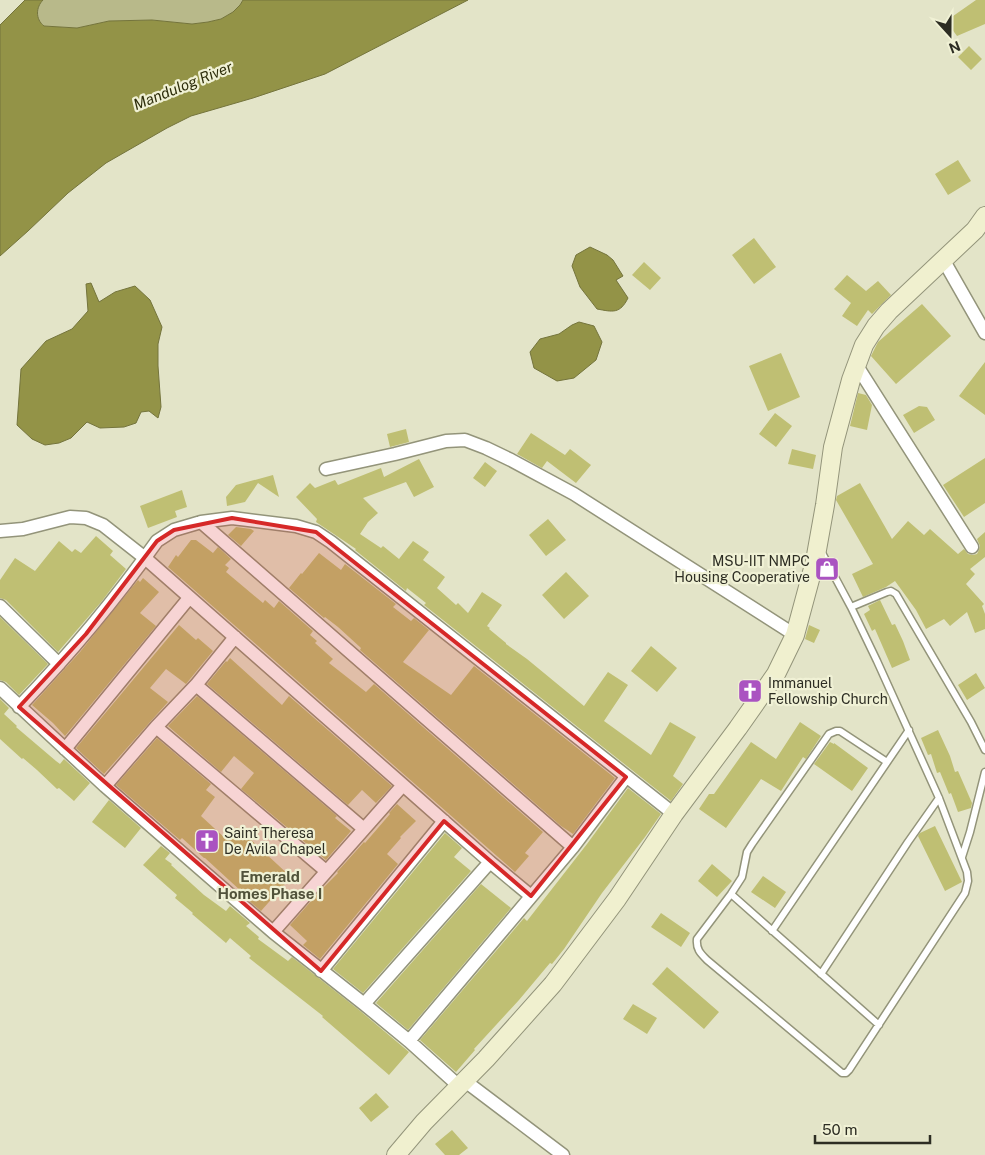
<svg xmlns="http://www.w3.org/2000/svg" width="985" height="1155" font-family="'Public Sans',sans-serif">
<rect width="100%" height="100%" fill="#e3e4c8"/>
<path fill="#b8b98a" d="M43,0H243L240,5L233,12L221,19L208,22L192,24L152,20L109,21L77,28L44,26C35,19 36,7 43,0Z"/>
<path fill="#939347" stroke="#74743c" d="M25,0H43C36,7 35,19 44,26L77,28L109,21L152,20L192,24L208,22L221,19L233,12L240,5L243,0H468L325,74L253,98L191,116L167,128L106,163L68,193L28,231L0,256V25Z
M590,247L607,255L613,260L623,276L616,280L628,298C620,314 613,312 597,309L580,287L572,266L576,255Z
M91,283L99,302L115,292L135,286L150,300L162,327L158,344V366L161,407L158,418L149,411L141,412L136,423L124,427L100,428L87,422L71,438L59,443L45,445L32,439L17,425L21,369L46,341L72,329L88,311L86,284Z
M579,322L594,326L602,342L596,360L574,378L557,381L534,368L530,352L540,339L559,334L572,325Z"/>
<path fill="#bfbf73" d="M976,0H985V24L957,36L946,21Z
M969,46L982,59L971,70L958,57Z
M958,160L971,181L948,195L935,174Z
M754,238L776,267L754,284L732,255Z
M644,262L661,278L650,290L632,275Z
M847,275L866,291L878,281L891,295L872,314L868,310L857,326L842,316L851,303L834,289Z
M922,304L951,336L896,384L871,356L878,342Z
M781,353L800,397L768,411L749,366Z
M985,362V415L959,396Z
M858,393L866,395L872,405L867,430L850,426Z
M919,406L927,407L935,420L914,433L903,415Z
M775,413L792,426L776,447L759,434Z
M406,429L409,442L390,447L387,434Z
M531,433L565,455L570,449L591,465L576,483L547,461L542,468L517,454Z
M792,449L816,455L813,469L788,464Z
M985,458V503L964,517L943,485Z
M419,459L434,487L414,497L406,482L363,498L378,513L368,522L360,534L381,548L383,546L399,559L413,541L429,552L423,560L445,577L437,588L456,605L458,603L468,613L482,592L502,605L487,626L490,628L489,629L506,643V644L527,659L584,706L608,672L628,685L604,721L651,755L670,722L696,737L673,776L683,784L671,801L424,605L426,603L407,588L406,591L355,550L356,549L316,522L317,519L296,497L310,483L315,488L335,480L338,485L381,468L384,477Z
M485,462L497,471L485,487L473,478Z
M273,475L279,497L258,483L245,502L227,506L226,497L236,485Z
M860,483L892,539L908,521L924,535L930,529L958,554L964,549L968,554L973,555L977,554L979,550L980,546L977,539L985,532V557L970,569L975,574L966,584L984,604L982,606L985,614V629L975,633L967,612L950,626L944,619L926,629L916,610L895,581L886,587L863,597L852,574L873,564L836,500L837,496Z
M182,490L187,507L175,511L177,517L148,528L140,506Z
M548,519L566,540L546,556L529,535Z
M236,527L251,529L254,531L241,546L228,535Z
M96,536L113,551L110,555L126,569L102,601L58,652L6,600L0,598V580L15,558L35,571L59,541L72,552L75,549L81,553Z
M191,540H196L213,553L218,547L231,559L225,565L229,568L226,572L263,603L265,600L274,608L279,601L313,631L310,635L317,641L315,643L333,659L329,663L366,692L374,684L543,832L525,853L529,856L515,872L168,567L176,555L178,557Z
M319,553L341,570L345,564L396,604L393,607L411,621L414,618L429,630L403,662L451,695L474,666L615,778L573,834L561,826L360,650L361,648L338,627L325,617L324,618L289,588L301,573L302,574Z
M566,572L589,596L564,619L542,595Z
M143,578L159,592L140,613L156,626L65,736L53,723L32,705L80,652L138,580L140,582Z
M880,600L892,625L895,624L903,641L910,660L892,668L875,629L872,631L864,614L870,610L868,606Z
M0,617L48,664L19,695L6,682L0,680Z
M179,625L196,640L198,638L213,651L186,684L166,669L150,688L168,702L150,722L104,774L76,748Z
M809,625L820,630L814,643L805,639Z
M651,646L677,668L657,692L631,671Z
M230,658L282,705L289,696L392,786L376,803L362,790L348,805L207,684L226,661L227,662Z
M976,673L985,688L967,700L958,685Z
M197,696L337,816L335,818L351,831L326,860L241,789L254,773L234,756L221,772L168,726Z
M0,699L9,708L4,714L17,726L16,727L56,761L60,764L64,759L90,783L74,801L59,788L57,789L37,770L23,758L22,759L0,739Z
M800,722L821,736L806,759L803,757L781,791L761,779L726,828L699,809L709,794H714L751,742L776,759Z
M938,730L950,756L955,772L958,771L972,803L971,808L958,812L951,793L949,794L940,772L937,773L931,754L928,755L921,738Z
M157,738L211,784L206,790L215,797L201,816L226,839L237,827L291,877L261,911L241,894L242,892L205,858H204L182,838L180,840L116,785Z
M830,742L834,744V743L868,768L852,791L814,764Z
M628,788L661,814L645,837L602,893L564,949L552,964L550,963L519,1000L474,1049L475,1050L456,1072L420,1040L524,918L527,921L587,844Z
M109,800L141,828L125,848L92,822Z
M397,804L416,821L400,837L401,838L387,854L398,864L320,959L303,945L307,941L290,925L320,891L338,873L337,872L364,842L365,843L390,814L389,813Z
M935,826L962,882L945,891L918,836L920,833Z
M445,833L462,848L454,857L471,871L363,993L333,969Z
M161,846L170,853L165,859L172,864L171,865L204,895L226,911L230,906L250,923L246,926L259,937L258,939L288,961L292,957L359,1010L409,1052L389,1075L322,1017L323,1016L249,958L251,956L230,938L226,943L192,914L193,913L175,898L177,895L143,865Z
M712,864L732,881L717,897L698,881Z
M763,876L786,892L775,908L751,892Z
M481,884L511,908L408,1030L376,1003Z
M661,913L690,933L681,947L651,927Z
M667,967L719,1012L704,1029L652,984Z
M633,1004L657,1018L647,1034L623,1019Z
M376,1093L389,1107L371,1122L359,1108Z
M452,1130L468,1148L459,1155H445L435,1144Z"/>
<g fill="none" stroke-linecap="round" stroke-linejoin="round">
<defs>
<path id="lane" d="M821,551L851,607L877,661L939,798L967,872L968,881L965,893L849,1070L846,1073H842L707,960C700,953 696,949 697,939L731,894L742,877L747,852L752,844L829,734L836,731H840L887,762
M851,607L887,592L891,591L896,594L971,722L985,750
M962,857L970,832L985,772
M731,894L879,1025
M772,931L909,730
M821,974L908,842L939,798"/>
<path id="street" d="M944,261L985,333
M857,366L972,547
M326,469L395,454L446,441L465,440L486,448L511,460L574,494L795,635
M201,522L573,847
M0,531L23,529L70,517L86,518L103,525L145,558L403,785L490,862L531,896
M0,606L59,664
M196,685L364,829
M0,688L105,786L273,932L364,1004L409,1041L460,1087
M19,707C69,655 115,600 157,541L174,530L201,522L232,518L296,526L316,532L331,542L674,814
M156,727L326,871
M65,749L189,598
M105,786L156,727L196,685L235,637
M273,932L403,785
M321,971L444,821
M364,1004L490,862
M409,1041L573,847L626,777
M465,1081L563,1155"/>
<path id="secondary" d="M396,1155L424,1122L486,1059L553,984L617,899L674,814L738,728L776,674L795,635L815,561L825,505L833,447L851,380L864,345L876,326L889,311L975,230L985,216"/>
</defs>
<use href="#lane" stroke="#93947a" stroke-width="9"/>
<use href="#street" stroke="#93947a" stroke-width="15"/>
<use href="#secondary" stroke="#93947a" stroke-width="20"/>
<use href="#lane" stroke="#fff" stroke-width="6"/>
<use href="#street" stroke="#fff" stroke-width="12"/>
<use href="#secondary" stroke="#f0f0cf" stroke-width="18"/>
</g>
<path fill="#d62828" fill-opacity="0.2" stroke="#d62828" stroke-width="4" stroke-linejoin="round" d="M232,518L316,532L626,777L531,896L444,821L321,971L19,707L86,634L157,541L174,530Z"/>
<defs>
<symbol id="shop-square" viewBox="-11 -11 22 22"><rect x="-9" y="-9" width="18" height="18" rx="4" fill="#aa53c1" stroke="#f0f1d5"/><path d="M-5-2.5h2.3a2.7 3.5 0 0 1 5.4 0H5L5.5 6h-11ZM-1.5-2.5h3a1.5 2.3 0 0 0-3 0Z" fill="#fff"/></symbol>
<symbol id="church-square" viewBox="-11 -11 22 22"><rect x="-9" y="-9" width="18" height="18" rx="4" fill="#aa53c1" stroke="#f0f1d5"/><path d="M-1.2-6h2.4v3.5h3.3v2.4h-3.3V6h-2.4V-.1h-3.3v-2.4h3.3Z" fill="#fff"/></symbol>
</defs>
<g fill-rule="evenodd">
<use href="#shop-square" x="813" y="555" width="28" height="28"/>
<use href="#church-square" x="736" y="677" width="28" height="28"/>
<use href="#church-square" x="193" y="827" width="28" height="28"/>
</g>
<g text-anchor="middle" stroke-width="4.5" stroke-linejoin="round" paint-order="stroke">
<g font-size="14" fill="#2d2d23" stroke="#f0f1d5" text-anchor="start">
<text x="810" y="566" text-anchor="end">MSU-IIT NMPC<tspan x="810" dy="16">Housing Cooperative</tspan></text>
<text x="768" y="688">Immanuel<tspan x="768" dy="16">Fellowship Church</tspan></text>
<text x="224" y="838">Saint Theresa<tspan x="224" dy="16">De Avila Chapel</tspan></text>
</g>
<g font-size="15" font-style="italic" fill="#2e2e0b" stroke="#f0f1d5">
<text transform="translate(183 86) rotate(-22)" y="5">Mandulog River</text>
</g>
<g font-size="15" font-weight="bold" fill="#51523a" stroke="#f0f1d5">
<text x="270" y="882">Emerald<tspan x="270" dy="17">Homes Phase I</tspan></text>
</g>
</g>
<g transform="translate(950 35) rotate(159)" stroke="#f0f1d5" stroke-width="4" paint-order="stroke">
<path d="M0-4L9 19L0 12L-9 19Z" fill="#2d2d23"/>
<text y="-8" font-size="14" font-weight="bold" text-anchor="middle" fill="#2d2d23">N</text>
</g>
<path d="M815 1135v8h115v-8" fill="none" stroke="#2d2d23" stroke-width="2.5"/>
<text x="822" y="1135" font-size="15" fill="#2d2d23" stroke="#f0f1d5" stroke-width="4" paint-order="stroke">50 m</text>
</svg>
